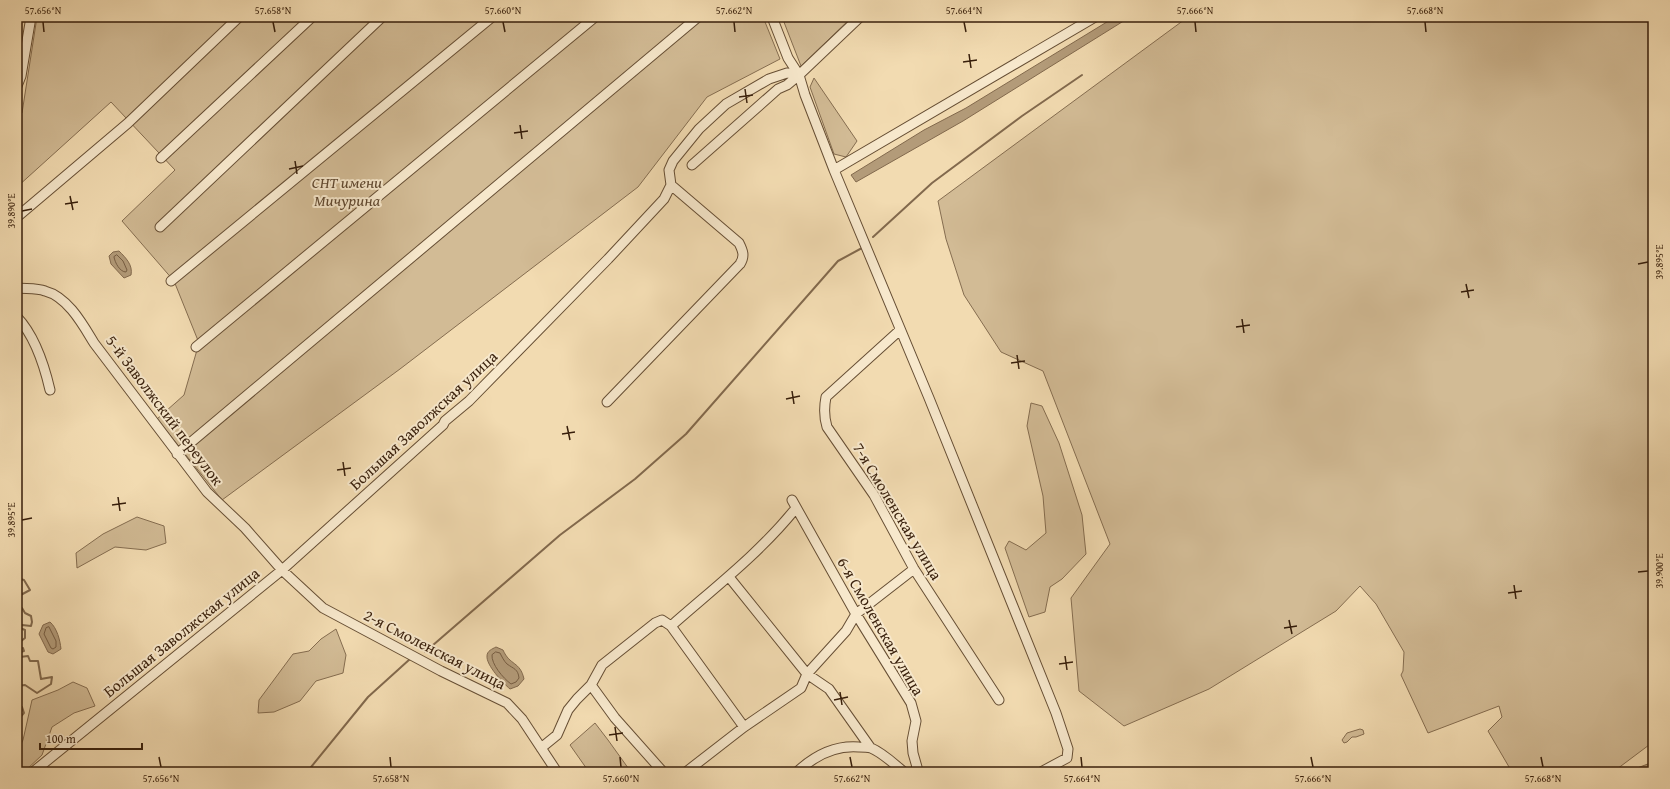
<svg xmlns="http://www.w3.org/2000/svg" width="1670" height="789" font-family="'Gentium Book Plus',serif">
<rect width="100%" height="100%" fill="#f2dbb1"/>
<filter id="stains"><feTurbulence type="fractalNoise" baseFrequency=".005" numOctaves="4"/><feColorMatrix values="0 0 0 0 .2 0 0 0 0 .09 0 0 0 0 .02 0 0 0 .5 -.17"/></filter>
<radialGradient id="worn" r=".72"><stop offset=".6" stop-color="#630" stop-opacity="0"/><stop offset="1" stop-color="#630" stop-opacity=".3"/></radialGradient>
<path fill="#d2bb95" stroke="#856d50" d="M37,17H763L780,59L707,97L638,187L400,369L222,500L157,419L184,395L199,343L174,281L122,221L175,170L111,102L17,187V118L22,113Z
M782,17H852L801,66Z
M1188,17H1653V742L1613,772H1512L1488,731L1502,717L1499,706L1428,733L1401,675L1403,671L1404,652L1376,604L1360,586L1336,611L1209,689L1124,726L1079,691L1071,598L1110,544L1043,371L1001,352L964,295L946,239L938,201Z
M814,78L857,141L846,157L834,154L810,87Z
M1031,403L1042,406L1059,443L1082,515L1086,554L1062,579L1050,587L1045,612L1029,617L1005,548L1009,541L1026,550L1046,533L1043,496L1027,426Z
M137,517L164,526L166,543L146,550L115,547L77,568L76,553L103,534Z
M336,629L346,655L343,673L316,681L300,701L274,712L258,713L259,700L293,654L309,651L321,639Z
M73,682L87,688L95,706L74,713L52,727L42,755L24,772H17V752L23,740L32,700L58,690Z
M595,723L608,740L631,772H589L570,745Z
M1360,729L1363,730L1364,734L1356,737H1352L1347,742L1344,743L1342,740L1347,733Z"/>
<path fill="#b39b79" stroke="#82694d" d="M1115,17H1130L963,121L856,182L851,175L924,130L966,108Z
M119,251C126,258 133,265 131,275L124,278L111,264L109,256L113,252Z
M50,622C57,628 60,640 61,649L53,654L48,652L39,634L43,625Z
M496,647L503,650C510,666 520,661 524,679L518,686L510,689C503,683 486,665 487,656C487,651 492,649 496,647Z
M1653,762V772H1631L1632,770Z"/>
<g fill="none" stroke-linecap="round" stroke-linejoin="round">
<path stroke="#765d42" stroke-width="1" d="M117,255L123,261L127,270L126,272C120,272 115,263 114,257Z
M49,627L56,641V647L53,649L51,648L44,634L46,628Z
M496,652L500,653C502,657 504,661 507,664C514,669 518,669 519,678L516,682L511,684C503,678 491,664 492,655Z"/>
<path stroke="#82694d" stroke-width="2" d="M873,237L932,183L1022,116L1082,75
M17,578L24,580L30,590L17,597
M17,599V601
M17,609L22,608L25,613L31,616L32,622L31,626L22,625L20,628L25,630V638L20,642V649L23,648L24,651L17,653
M425,652L560,535L635,479L686,434L838,261L862,248
M17,653L20,657L28,656L30,661H38L41,679L52,677L51,684L37,693L25,685L17,686
M17,706L22,707L24,713L20,718L19,727L17,729
M307,772L368,697L410,659"/>
<defs>
<path id="minor" d="M772,17L788,58L799,75L805,95L834,170L929,398L1056,713L1068,749L1067,758L1041,772
M17,86L21,76L31,17
M161,158L312,17
M692,165L778,89L787,85L799,75L860,17
M834,170L1095,17
M17,217L128,123L239,17
M160,227L382,17
M171,281L492,17
M17,288C26,289 37,288 45,291C68,297 83,325 94,343L207,492L245,528L282,570L323,608L441,671L507,703L522,719L557,772
M17,317C35,336 44,364 50,390
M900,330L826,397C824,407 824,417 827,427L874,495L914,569L999,700
M196,347L595,17
M607,402L740,264C745,256 743,251 739,243L671,185
M177,454L698,17
M792,500L856,614L911,703L916,721L912,741L913,753L917,767L914,772
M729,577L807,674L829,689L870,747
M671,626L744,727
M591,685L615,718L663,772
M541,748L557,735L568,710L577,699L591,685L602,665L655,623L662,620L671,626C714,588 760,553 796,508
M33,772L282,570L443,425L445,421L469,401L608,259L664,199L671,185L669,170L673,161L699,129L726,104L769,79L787,73L799,75
M686,772L744,727L801,688L807,674L846,631L856,614L914,569
M797,772C814,756 835,745 859,747C863,747 868,747 871,748C883,753 894,764 904,772"/>
</defs>
<use href="#minor" stroke="#664e34" stroke-width="11"/>
<use href="#minor" stroke="#f7e8cc" stroke-width="9"/>
</g>
<path fill="none" stroke="#381f0b" stroke-width="1.5" d="M43,22L44,32M273,22L275,32M503,22L505,32M734,22L735,32M964,22L966,32M1195,22L1196,32M1425,22L1426,32M969,54L971,68M963,62L977,60M745,89L747,103M739,97L753,95M520,125L522,139M514,133L528,131M295,161L297,174M289,169L303,166M70,196L73,210M65,204L78,202M22,211L32,209M1638,264L1648,262M1466,284L1469,298M1461,292L1474,290M1242,319L1244,333M1236,327L1250,325M1017,355L1019,369M1011,363L1025,361M792,391L794,404M786,399L800,396M567,426L570,440M562,434L575,432M343,462L345,476M337,470L351,468M118,497L120,511M112,505L126,503M22,520L32,518M1638,572L1648,571M1514,585L1516,599M1508,593L1522,591M1289,620L1292,634M1284,628L1297,626M1065,656L1067,670M1059,664L1073,662M840,692L842,705M834,700L848,697M615,727L617,741M609,735L623,733M159,757L161,767M390,757L391,767M620,757L621,767M850,757L852,767M1081,757L1082,767M1311,757L1313,767M1541,757L1543,767"/>
<g text-anchor="middle" stroke-width="4" stroke-linejoin="round" paint-order="stroke">
<g font-size="16" font-style="italic" fill="#5e462e" stroke="#f7e8cc">
<text x="347" y="188">СНТ имени<tspan x="347" dy="18">Мичурина</tspan></text>
</g>
<g font-size="16" fill="#381f0b" stroke="#f7e8cc">
<text transform="translate(165 410) rotate(53)" y="6">5-й Заволжский переулок</text>
<text transform="translate(423 420) rotate(-43)" y="6">Большая Заволжская улица</text>
<text transform="translate(898 511) rotate(59)" y="6">7-я Смоленская улица</text>
<text transform="translate(881 626) rotate(60)" y="6">6-я Смоленская улица</text>
<text transform="translate(181 632) rotate(-39)" y="6">Большая Заволжская улица</text>
<text transform="translate(435 649) rotate(27)" y="6">2-я Смоленская улица</text>
</g>
</g>
<rect width="1670" height="789" fill="none" stroke="#f2dbb1" stroke-width="44"/>
<path d="M40 743v6h102v-6" fill="none" stroke="#381f0b" stroke-width="2"/>
<text x="46" y="743" font-size="12" fill="#381f0b" stroke="#f7e8cc" stroke-width="3" paint-order="stroke">100 m</text>
<rect x="22" y="22" width="1626" height="745" fill="none" stroke="#381f0b" stroke-width="1.5"/>
<g font-size="10" text-anchor="middle" fill="#381f0b">
<text x="43" y="14">57.656°N</text>
<text x="273" y="14">57.658°N</text>
<text x="503" y="14">57.660°N</text>
<text x="734" y="14">57.662°N</text>
<text x="964" y="14">57.664°N</text>
<text x="1195" y="14">57.666°N</text>
<text x="1425" y="14">57.668°N</text>
<text transform="translate(11 211) rotate(-90)" y="4">39.890°E</text>
<text transform="translate(1659 262) rotate(-90)" y="4">39.895°E</text>
<text transform="translate(11 520) rotate(-90)" y="4">39.895°E</text>
<text transform="translate(1659 571) rotate(-90)" y="4">39.900°E</text>
<text x="161" y="782">57.656°N</text>
<text x="391" y="782">57.658°N</text>
<text x="621" y="782">57.660°N</text>
<text x="852" y="782">57.662°N</text>
<text x="1082" y="782">57.664°N</text>
<text x="1313" y="782">57.666°N</text>
<text x="1543" y="782">57.668°N</text>
</g>
<rect width="100%" height="100%" filter="url(#stains)"/>
<rect width="100%" height="100%" fill="url(#worn)"/>
</svg>
